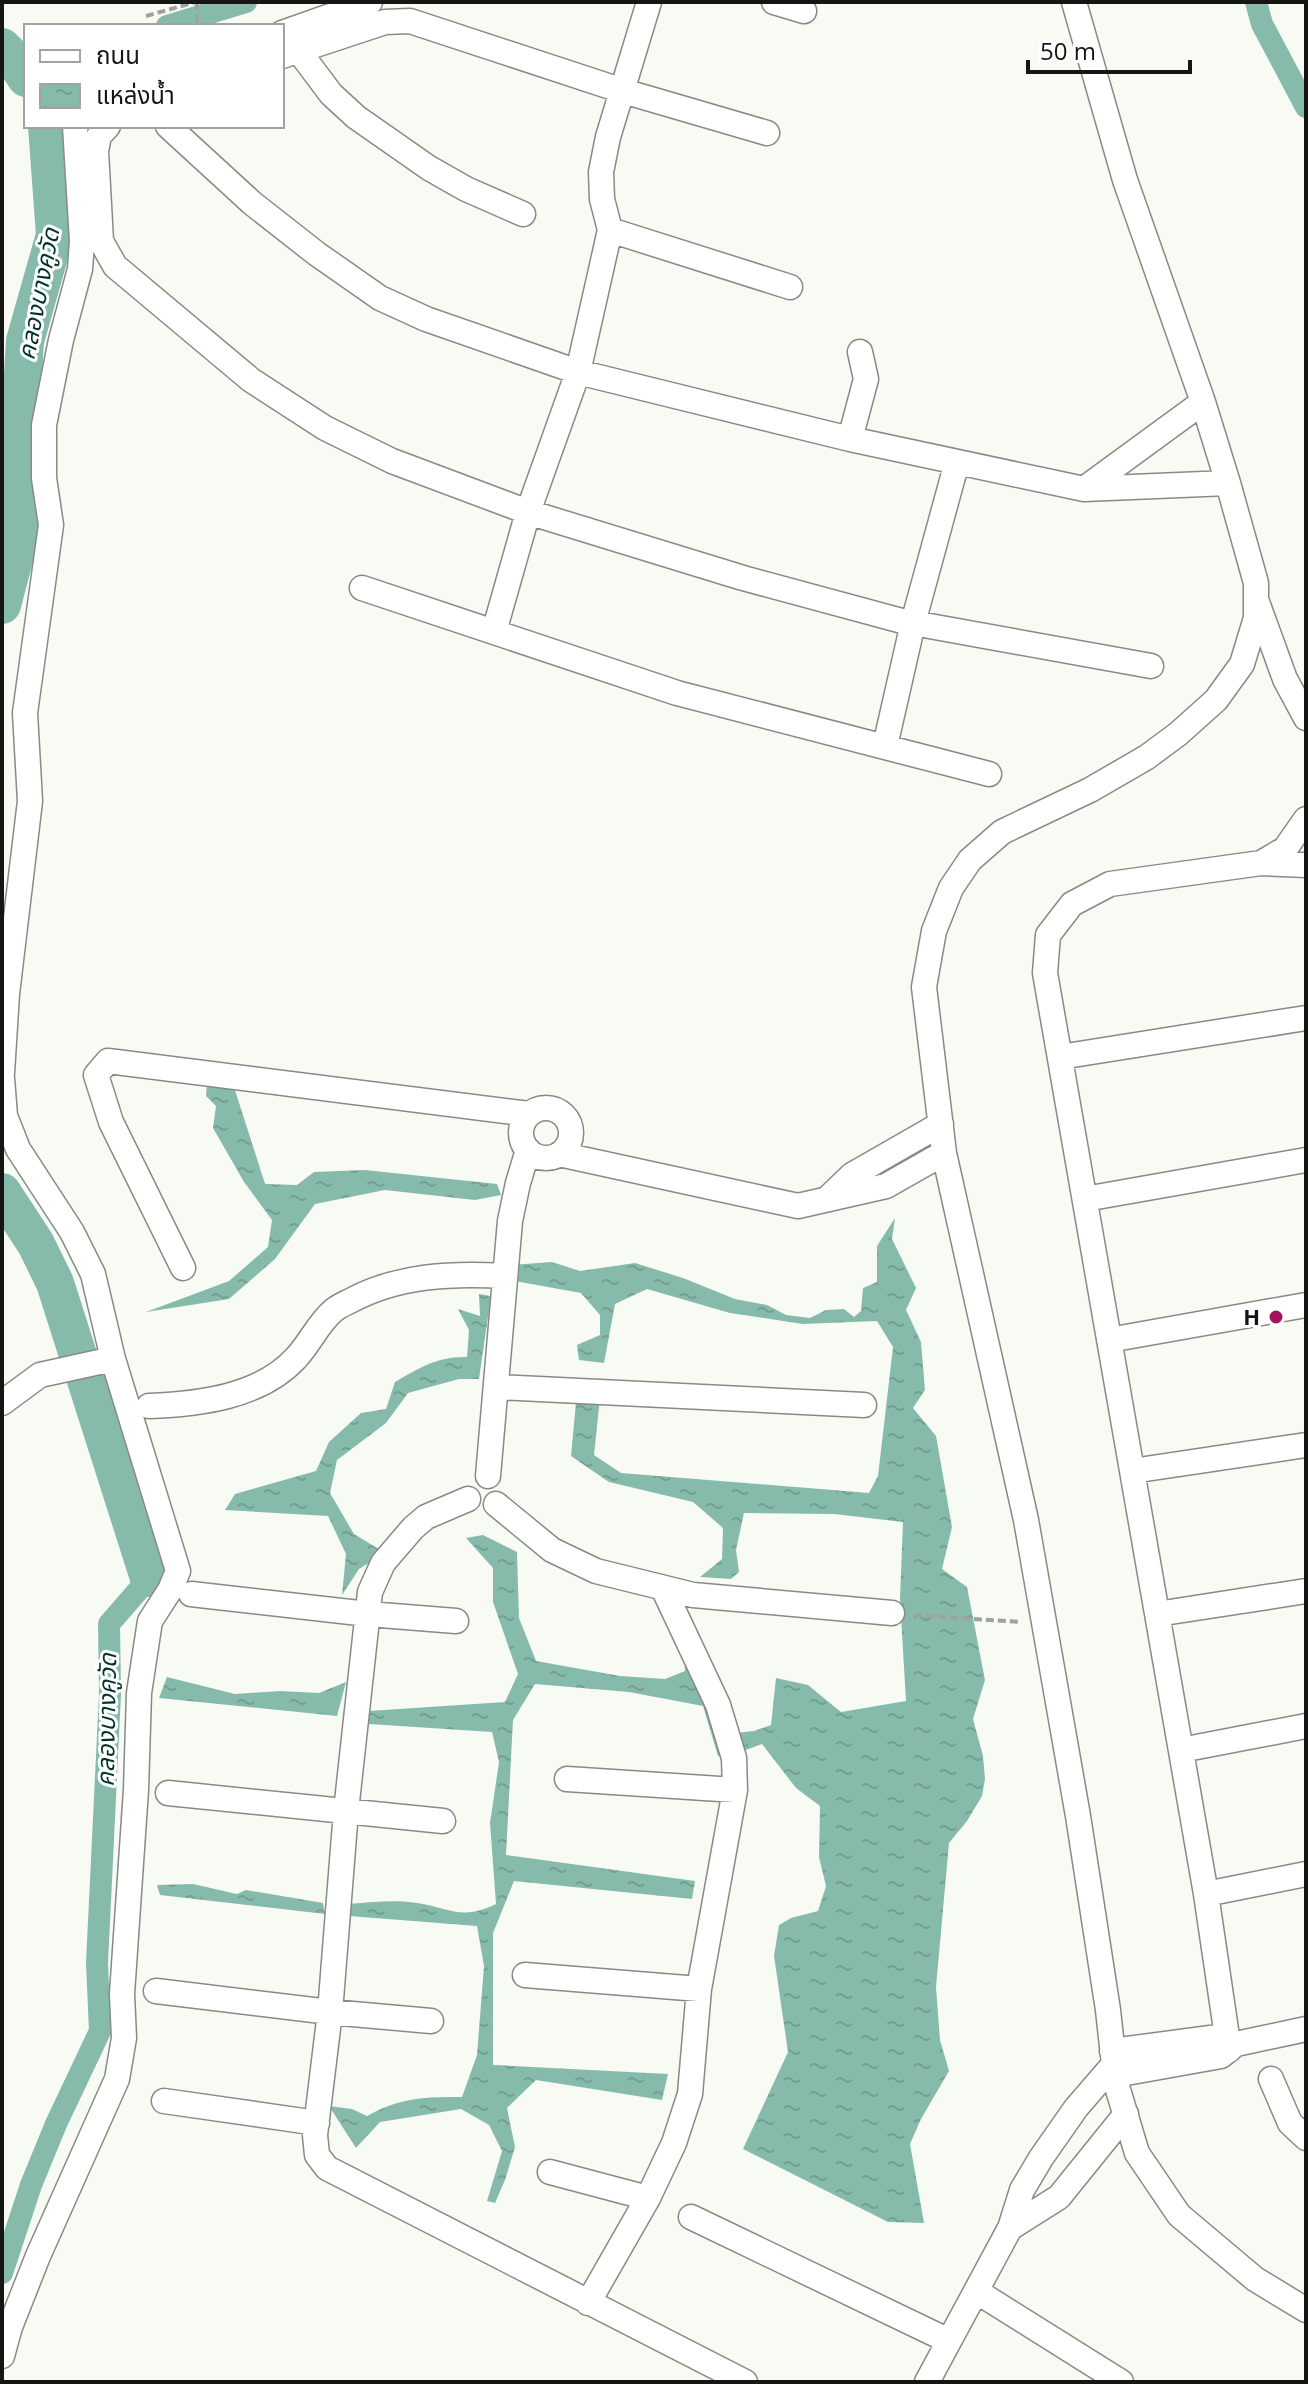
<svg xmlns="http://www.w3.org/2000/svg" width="1308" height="2384" font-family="'Open Sans','Noto Sans Thai',sans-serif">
<defs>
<pattern id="water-ripples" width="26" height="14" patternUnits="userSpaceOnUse" patternTransform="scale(2)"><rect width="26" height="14" fill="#86bbac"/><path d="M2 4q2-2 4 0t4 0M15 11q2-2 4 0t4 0" fill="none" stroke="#73a093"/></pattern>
</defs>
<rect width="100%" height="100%" fill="#f8fbf4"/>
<path fill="url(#water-ripples)" d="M207,1083L234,1087L265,1184L297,1185L314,1172L365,1170L497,1184L501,1195L475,1200L385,1190L315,1204L275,1259L229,1299L146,1312L229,1281L268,1247L272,1220L244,1182L213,1128L216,1106L206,1096Z
M895,1218L892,1239L916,1288L906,1310L921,1342L925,1390L913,1408L936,1436L952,1527L942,1569L967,1587L985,1680L973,1719L983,1756L985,1779L982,1796L967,1821L949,1843L936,1987L940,2040L949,2071L921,2119L910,2144L924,2223L888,2222L743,2149L788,2052L774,1956L779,1925L791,1918L818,1911L826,1886L819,1857L820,1806L796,1788L762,1744L743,1751L718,1756L703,1706L629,1692L535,1684L513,1720L506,1855L695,1881L692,1899L514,1881L493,1933V2065L668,2074L662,2100L536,2080L507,2108L515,2147L505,2180L495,2203L487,2201L502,2151L489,2125L461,2109L380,2122L356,2148L329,2106L352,2109L367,2116C401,2097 425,2097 462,2097L477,2055L484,1966L477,1926L349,1916L346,1904C368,1903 395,1899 417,1903C451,1908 461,1921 496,1904L490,1823L499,1762L492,1732L369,1724V1711L505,1702L518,1674L493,1602V1568L466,1538L483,1535L517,1552L519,1618L536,1661L620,1676L665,1679L685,1671L682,1632L736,1733L754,1731L771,1725L776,1678L808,1685L841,1712L906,1701L900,1599L903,1522L834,1514L744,1513L736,1550L739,1572L731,1579L700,1577L722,1559L723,1528L693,1502L609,1482L571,1456L576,1402L600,1398L594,1455L621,1473L869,1493L878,1476L893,1347L877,1321L803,1324L730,1313L647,1289L615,1304L604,1363L579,1360L577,1345L600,1335V1315L581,1293L509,1280L511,1265L552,1262L580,1271L635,1263L683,1278L735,1299L767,1305L786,1315L810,1318L826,1310L844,1309L854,1317L861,1311L863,1288L877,1282V1246Z
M479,1294L491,1296L479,1379H459L408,1393L386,1423L337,1460L330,1493L354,1534L382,1551L372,1561L359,1569L342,1595L346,1554L328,1516L225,1510L235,1494L316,1471L329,1442L361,1413L386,1409L395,1382C419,1368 438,1356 467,1357L469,1330L458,1309L480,1316Z
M167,1677L235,1694L280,1691L319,1693L346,1682L337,1716L159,1698Z
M193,1884L237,1894L246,1890L323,1903L325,1914L160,1895L157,1885Z"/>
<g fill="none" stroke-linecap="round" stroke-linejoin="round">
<path stroke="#86bbac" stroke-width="22" d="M1256,2L1262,24L1306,107
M167,26L246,2
M12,57L26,55
M2,2273L31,2185L56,2124L100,2031L97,1963L110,1694L109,1624L149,1578"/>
<path stroke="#86bbac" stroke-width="38" d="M2,47L12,57L26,78
M2,605L22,529L20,426L25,341L55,235L47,126
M2,1192L36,1244L55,1283L149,1578"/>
<defs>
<path id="minor" d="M774,2L804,11
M1074,2L1125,180L1203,402L1228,483L1256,583V618L1242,664L1216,700L1178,734L1147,757L1090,790L1002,832L970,860L951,888L934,931L924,987L944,1153L1026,1520L1078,1816L1108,2010L1116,2083L1137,2153L1179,2215L1255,2279L1306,2310
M282,33L370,2
M298,50L331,94L356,117L429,168L466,189L523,214
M282,56L385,22L410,21L623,91L767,133
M108,126L99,136L96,151L101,241L115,266L251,380L325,428L392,461L528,512L743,578L902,621L1151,666
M168,126L252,203L317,254L380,298L426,319L578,372L850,439L1084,489L1228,483
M610,230L790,287
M850,439L866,379L860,352
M1084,489L1203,402
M362,588L677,693L989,774
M1257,602L1285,679L1306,718
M494,632L528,512L578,372L610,230L602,199L601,172L608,137L649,2
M885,746L913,623L957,462
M1261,863L1306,865
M1060,1057L1306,1018
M2,1073L7,994L30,801L25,713L51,525L44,478V425L61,340L80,269L82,241L75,126
M2,1078L5,1116L18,1149L72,1232L93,1274L113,1359L178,1571L170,1590L150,1621L139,1693L136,1790L122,1994L124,2038L117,2079L38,2256L10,2327L2,2356
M521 1133a25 25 0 1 1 50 0a25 25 0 1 1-50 0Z
M559,1154L798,1206L886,1186L944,1153
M829,1197L852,1175L941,1124
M1085,1199L1306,1160
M183,1268L111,1122L96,1075L108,1061L529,1114
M1109,1340L1306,1305
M496,1387L864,1405
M2,1403L40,1375L113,1359
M149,1406C200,1404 260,1397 296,1358C310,1343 319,1322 334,1310C339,1306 346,1303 350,1301C398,1275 452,1273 505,1276
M1132,1471L1306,1445
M488,1476L510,1221L518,1183L528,1150
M468,1499L426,1517L413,1528L383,1563L370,1592L346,1811L330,2012L315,2135L317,2155L327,2168L745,2382
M496,1504L552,1550L596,1571L693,1595L892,1613
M191,1594L368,1614L456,1621
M1157,1614L1306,1591
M1181,1750L1306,1726
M567,1779L735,1790
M168,1793L443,1821
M1206,1894L1306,1874
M525,1975L699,1989
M156,1991L330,2012L431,2021
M1229,2050L1206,1894L1045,973L1048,935L1072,904L1110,884L1261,863L1285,849L1306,819
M1112,2051L1218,2037L1236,2044
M1115,2075L1221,2056L1236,2044L1306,2029
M1271,2079L1290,2123L1306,2138
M164,2101L317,2123
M550,2172L648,2198
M691,2217L949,2341
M1010,2228L1059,2197L1126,2114
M976,2291L1121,2382
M588,2303L648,2198L674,2143L690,2094L699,1989L735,1790L734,1758L718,1705L663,1588
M927,2382L1010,2228L1022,2190L1041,2158L1076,2108L1114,2064"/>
</defs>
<use href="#minor" stroke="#888a84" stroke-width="27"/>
<path stroke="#a0a29d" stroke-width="4" stroke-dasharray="8 4" stroke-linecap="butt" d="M197,2V26
M146,16L196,2
M914,1615L1021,1622"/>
<use href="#minor" stroke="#fff" stroke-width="24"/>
</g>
<circle fill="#a2155c" stroke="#fff" stroke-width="3" cx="1276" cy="1317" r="8"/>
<g text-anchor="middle" stroke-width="6" stroke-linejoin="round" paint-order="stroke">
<g font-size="22" font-weight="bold" fill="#151613" stroke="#fff" text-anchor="end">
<text x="1260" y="1325">H</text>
</g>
<g font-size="24" font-style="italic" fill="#01342a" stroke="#fff">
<text transform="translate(39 294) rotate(-79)" y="8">คลองบางคูวัด</text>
<text transform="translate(107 1720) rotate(-89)" y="8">คลองบางคูวัด</text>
</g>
</g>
<rect width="1308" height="2384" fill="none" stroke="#151613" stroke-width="8"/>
<rect x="24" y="24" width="260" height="104" fill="#ffffff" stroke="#a1a2a1" stroke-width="2"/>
<rect x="40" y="50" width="40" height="12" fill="#ffffff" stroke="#a1a2a1" stroke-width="2"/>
<text x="96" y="64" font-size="24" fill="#151613">ถนน</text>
<rect x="40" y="84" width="40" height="24" fill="url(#water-ripples)" stroke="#a1a2a1" stroke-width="2"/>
<text x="96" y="104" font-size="24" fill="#151613">แหล่งน้ำ</text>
<path d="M1028 60v12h162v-12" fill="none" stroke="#151613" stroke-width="4"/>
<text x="1040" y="60" font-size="24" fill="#151613" stroke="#ffffff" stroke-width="6" paint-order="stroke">50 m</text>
</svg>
